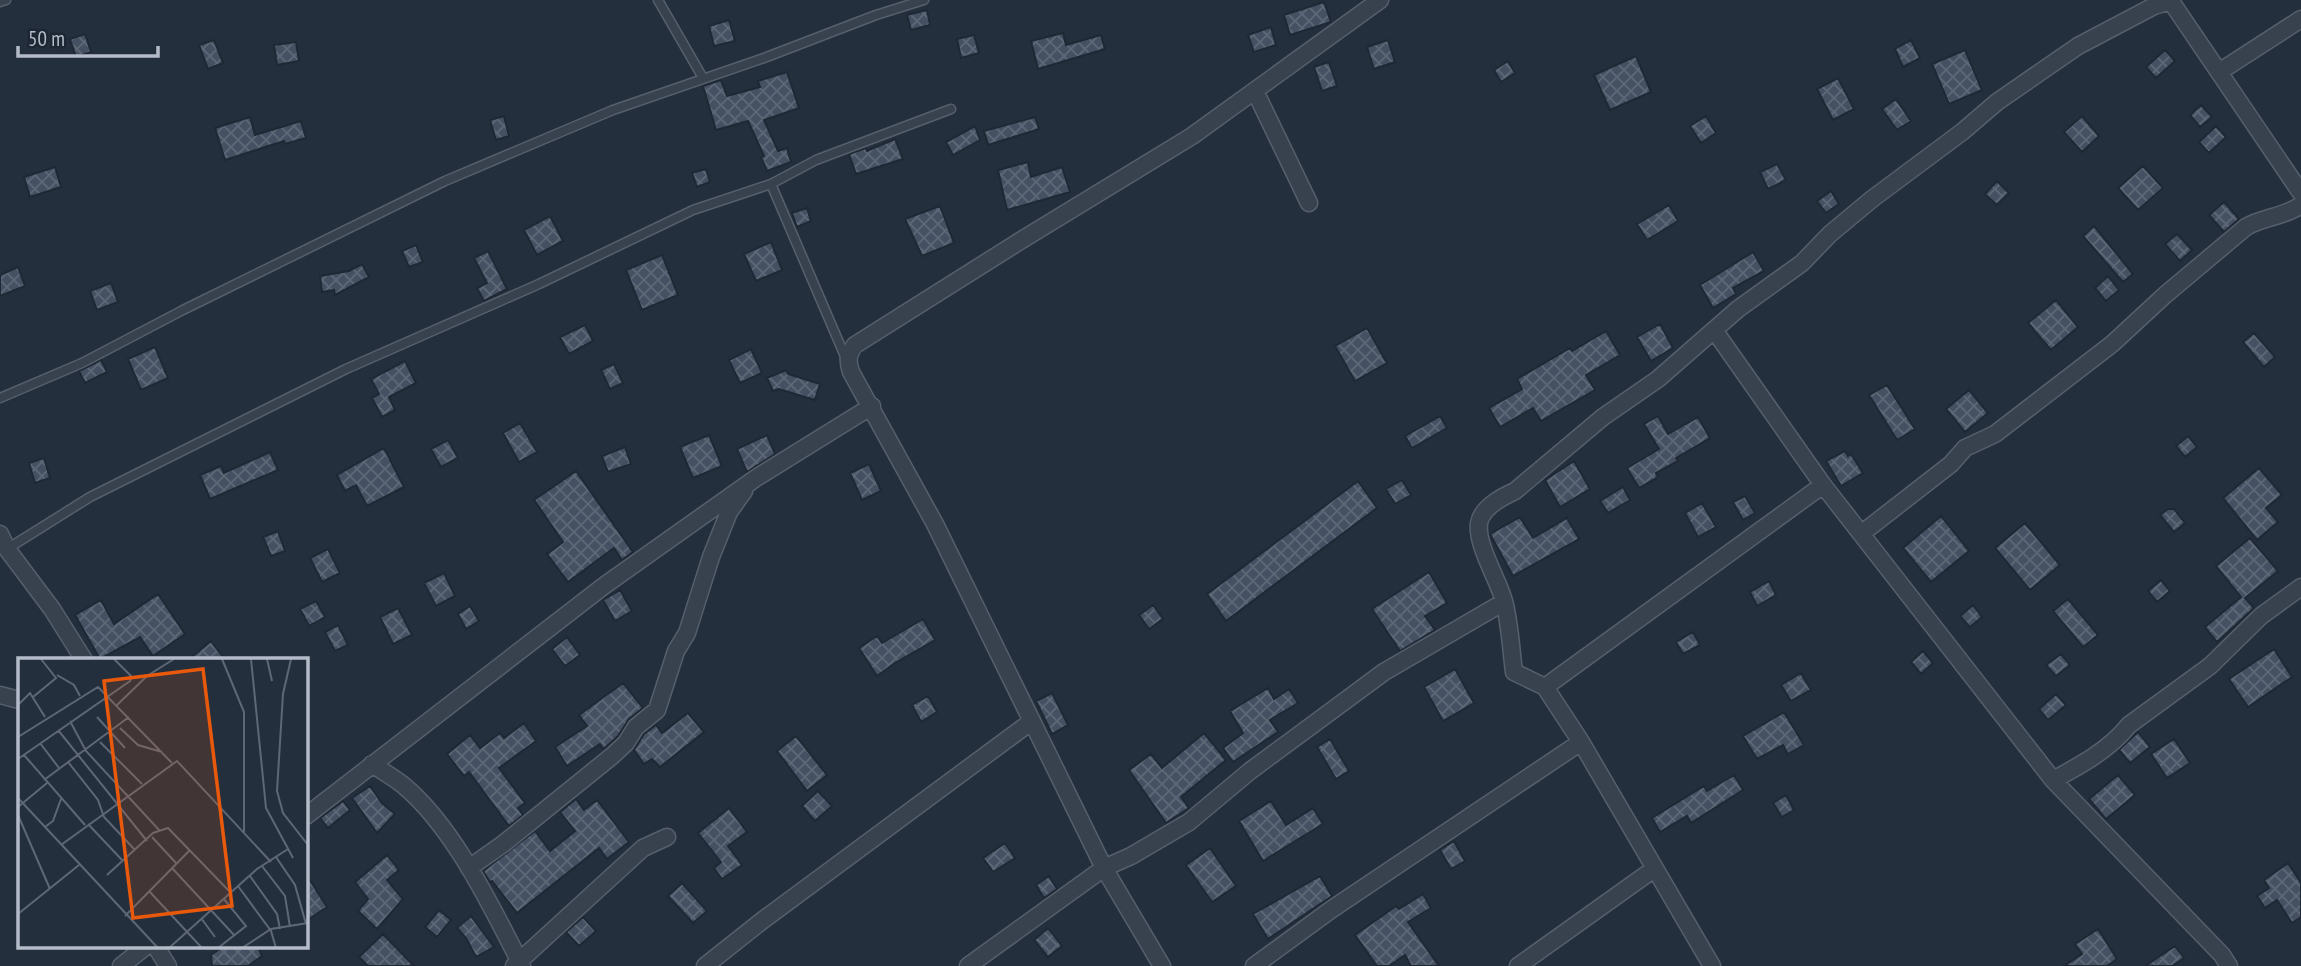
<svg xmlns="http://www.w3.org/2000/svg" width="2301" height="966" font-family="'PT Sans Narrow',sans-serif">
<defs>
<pattern id="building-cross-hatch" width="8" height="8" patternUnits="userSpaceOnUse" patternTransform="scale(1.75)"><rect width="8" height="8" fill="#455162"/><path d="M0 0l8 8M0 8l8-8" fill="none" stroke="#5d6877"/></pattern>
</defs>
<rect width="100%" height="100%" fill="#242f3e"/>
<path fill="url(#building-cross-hatch)" stroke="#1f2835" stroke-width="2" d="M1324,2L1331,22L1290,35L1284,15Z
M927,10L930,25L911,30L907,15Z
M729,20L735,41L714,46L709,26Z
M1271,27L1276,45L1254,52L1248,35Z
M1063,33L1066,45L1101,35L1105,49L1038,69L1031,41Z
M85,34L91,52L76,57L70,39Z
M974,35L979,53L961,58L957,39Z
M214,40L223,63L208,69L199,45Z
M1388,40L1395,62L1374,69L1367,47Z
M1911,40L1920,58L1903,67L1895,49Z
M296,42L299,61L277,65L274,45Z
M1965,50L1982,90L1949,104L1932,64Z
M2165,50L2175,61L2156,78L2146,67Z
M1636,56L1651,92L1610,110L1594,75Z
M1508,61L1515,73L1501,82L1494,70Z
M1329,62L1337,86L1322,91L1314,67Z
M787,72L799,108L764,120L778,151L787,148L791,162L767,171L761,157L764,156L748,121L716,130L703,86L721,80L727,96L760,87L758,81Z
M1838,78L1854,109L1833,120L1817,89Z
M1896,99L1911,121L1897,130L1882,109Z
M2201,105L2212,117L2200,127L2190,115Z
M504,116L509,136L496,140L490,120Z
M1706,116L1716,133L1701,143L1690,126Z
M2082,116L2099,136L2082,152L2064,132Z
M250,117L255,135L301,121L306,138L285,144L284,141L225,160L215,128Z
M1035,117L1039,129L988,145L984,131Z
M975,126L980,140L953,155L946,142Z
M2216,126L2226,137L2209,153L2199,142Z
M895,139L903,159L856,174L849,154L866,148L867,151Z
M1028,162L1031,177L1062,167L1070,192L1007,210L998,170Z
M1777,164L1786,180L1768,189L1760,172Z
M2143,166L2163,188L2138,210L2118,188Z
M55,167L61,187L30,197L24,177Z
M706,169L710,182L697,187L692,173Z
M1997,181L2009,193L1997,205L1985,194Z
M1831,191L1839,204L1826,213L1817,201Z
M2224,202L2239,219L2224,232L2209,215Z
M1669,205L1678,221L1647,240L1637,224Z
M940,206L954,243L922,256L905,219Z
M807,208L811,221L797,227L792,213Z
M550,216L563,241L537,255L524,230Z
M2094,226L2133,274L2123,282L2083,236Z
M2177,234L2192,250L2180,261L2165,244Z
M771,242L782,270L756,281L744,254Z
M416,245L423,262L409,267L402,251Z
M488,251L507,289L484,301L477,288L487,283L474,258Z
M1753,252L1764,271L1733,288L1736,294L1713,308L1700,285Z
M662,255L678,295L642,310L626,270Z
M362,264L369,277L335,295L334,290L322,292L320,276L349,271Z
M18,267L25,286L0,296V275Z
M2108,276L2119,290L2106,301L2095,288Z
M111,283L118,302L97,310L90,291Z
M2056,300L2078,327L2051,350L2028,323Z
M1660,324L1673,348L1651,361L1637,337Z
M585,325L593,341L569,354L560,337Z
M1367,328L1387,363L1355,381L1335,346Z
M1606,331L1620,355L1586,375L1595,390L1541,421L1533,408L1500,427L1489,408L1522,389L1517,379L1570,348L1572,351Z
M2254,333L2275,357L2264,367L2243,342Z
M155,347L168,378L141,390L128,359Z
M751,349L762,373L740,383L729,360Z
M101,360L107,372L85,383L79,371Z
M405,361L416,383L389,397L395,410L382,417L372,398L379,394L371,379Z
M614,364L623,383L610,389L601,370Z
M786,370L788,374L820,384L815,400L779,389L773,391L767,378Z
M1887,385L1915,429L1897,440L1869,395Z
M1969,390L1988,413L1965,432L1946,409Z
M1440,416L1447,428L1412,448L1405,436Z
M1658,416L1668,434L1698,417L1710,438L1676,458L1678,461L1656,473L1658,477L1639,488L1627,468L1659,449L1644,424Z
M520,423L537,452L519,462L503,433Z
M709,435L722,466L693,478L680,447Z
M767,435L775,454L747,472L737,449Z
M2188,436L2197,447L2185,457L2176,446Z
M448,440L458,458L441,467L431,449Z
M625,447L631,464L608,472L602,456Z
M384,448L404,487L367,506L356,485L345,491L337,475Z
M1845,451L1848,456L1851,454L1863,473L1841,486L1826,461Z
M270,452L278,470L210,499L200,475L221,466L224,473Z
M44,458L50,478L35,483L29,463Z
M1574,461L1590,489L1560,507L1545,480Z
M869,464L881,491L862,500L850,473Z
M2259,468L2282,495L2266,508L2278,522L2257,540L2223,498Z
M576,471L633,552L622,560L614,548L568,582L547,554L563,542L534,500Z
M1402,480L1411,495L1395,504L1386,489Z
M1358,481L1377,508L1226,621L1207,594Z
M1623,487L1630,500L1608,513L1600,501Z
M1745,496L1755,513L1743,520L1733,502Z
M1702,503L1716,527L1698,537L1685,513Z
M2168,509H2174L2185,523L2174,532L2160,515Z
M1941,516L1969,551L1931,582L1903,548Z
M1520,517L1533,538L1567,518L1579,539L1513,576L1490,534Z
M2025,523L2060,565L2030,590L1995,548Z
M278,531L285,551L271,556L263,537Z
M2250,538L2278,571L2245,598L2254,608L2217,642L2205,627L2241,597L2216,566Z
M328,549L340,573L322,582L310,558Z
M1429,572L1447,603L1425,616L1435,630L1400,651L1372,609Z
M444,573L455,596L436,606L424,583Z
M2161,580L2170,591L2157,602L2148,591Z
M1769,581L1776,595L1757,606L1750,592Z
M620,590L632,611L615,621L603,600Z
M158,594L185,634L153,656L140,637L100,659L75,615L101,600L114,624Z
M2068,599L2098,635L2083,647L2053,611Z
M316,601L325,617L309,626L300,609Z
M1153,605L1163,619L1149,629L1139,615Z
M1973,605L1982,617L1970,627L1960,616Z
M470,606L479,621L466,629L458,614Z
M398,608L412,635L393,644L380,617Z
M923,619L935,640L895,663L877,676L859,648L877,636L882,643Z
M338,625L348,645L335,651L325,632Z
M1693,632L1700,645L1683,654L1676,642Z
M567,637L580,655L565,666L552,649Z
M211,641L225,660H188Z
M2274,649L2292,677L2248,707L2229,679Z
M1923,651L1933,663L1921,674L1911,662Z
M2061,654L2070,665L2056,676L2046,665Z
M1455,669L1474,703L1443,721L1424,687Z
M1801,673L1811,690L1791,701L1781,685Z
M623,683L643,708L629,719L618,736L606,747L603,749L600,744L567,766L555,747L587,726L579,715Z
M1268,688L1274,699L1289,689L1298,703L1270,720L1278,732L1233,762L1223,748L1243,733L1230,711Z
M1052,693L1068,725L1052,734L1036,701Z
M2056,694L2066,705L2048,720L2039,709Z
M928,696L937,712L921,722L912,705Z
M1784,712L1804,745L1788,754L1783,745L1757,759L1743,736Z
M688,713L704,732L660,767L652,759L644,764L634,750L644,734L656,725L662,733Z
M524,723L536,741L499,768L525,803L518,808L523,815L509,826L469,772L464,776L447,754L470,735L480,748L500,733L504,738Z
M2138,732L2150,747L2130,763L2119,750Z
M1204,733L1226,760L1181,797L1189,808L1166,823L1129,770L1151,754L1162,768Z
M796,736L827,775L807,791L777,751Z
M1330,739L1349,771L1336,779L1317,747Z
M2174,739L2190,763L2167,778L2151,754Z
M1734,775L1743,790L1691,823L1687,816L1660,832L1652,818L1704,786L1707,791Z
M2118,775L2135,795L2106,819L2089,799Z
M370,786L382,803L395,814L377,833L352,798Z
M818,791L832,806L815,821L802,806Z
M1786,795L1794,810L1782,817L1773,803Z
M576,799L584,810L597,800L629,842L607,859L599,848L517,913L492,881L490,882L483,871L535,831L550,851L575,831L560,812Z
M343,801L350,810L328,828L320,818Z
M1271,801L1286,825L1313,808L1323,824L1263,861L1239,821Z
M729,808L747,832L728,846L742,865L722,879L714,868L721,862L698,833Z
M1454,841L1465,861L1451,869L1440,850Z
M1005,843L1015,858L993,872L983,858Z
M1210,848L1236,886L1212,902L1186,865Z
M387,855L399,870L387,880L403,899L377,929L358,911L368,899L355,882Z
M2288,863L2301,883V917L2292,923L2277,900L2265,908L2257,896L2269,888L2264,880Z
M306,874L327,907L306,921Z
M1049,876L1057,889L1044,898L1036,885Z
M1320,876L1332,896L1268,939L1253,914Z
M682,883L707,911L693,923L668,896Z
M1423,894L1431,908L1408,922L1439,966H1411L1405,955L1389,966H1377L1355,935L1396,906L1399,909Z
M439,910L451,920L437,937L425,927Z
M471,916L494,947L476,957L466,938L457,928Z
M583,917L596,931L579,946L566,932Z
M1048,928L1062,946L1048,957L1034,940Z
M2098,929L2117,959L2107,966H2064L2082,954L2075,944Z
M383,934L414,966H368L359,957Z
M2175,946L2184,958L2172,966H2145Z
M222,947H258L262,956L248,966H212L211,955Z"/>
<g fill="none" stroke-linecap="round" stroke-linejoin="round">
<defs>
<path id="service" d="M658,0L703,78
M0,2L6,0
M771,184L847,361
M0,398L82,363L183,310L445,181L613,110L764,58L876,15L924,0
M7,549L90,497L346,369L539,284L693,210L771,184L816,160L951,109"/>
<path id="minor" d="M2170,0L2301,193
M2219,72L2301,19
M1255,91L1309,203
M1714,330L1823,485L2053,780L2222,955L2229,966
M0,534L7,549L52,609L84,660
M1861,534L1951,464L1965,448L1995,434L2112,344L2165,295L2246,227C2263,217 2284,217 2301,205
M1545,687L1823,485
M0,695L19,700
M372,764C382,771 393,777 403,785C454,827 492,908 522,966
M2053,780C2081,765 2109,750 2129,725L2210,666L2261,616L2301,587
M306,816L605,585L756,478L872,406
M469,868L503,844L612,756L626,743L636,727L657,710L676,651L687,633L711,557L729,512L744,491
M156,947L168,966
M121,966L145,947
M514,966L643,848L667,837
M705,966L763,920L1032,721
M968,966L1104,868L1131,856L1189,822L1250,771L1384,672L1504,602
M1162,966L1104,868L935,524L851,372C847,360 848,354 855,345L1020,241L1192,136L1380,0
M1254,966L1332,909L1581,742
M1518,966L1654,869
M1712,966L1581,742L1545,687L1514,672C1511,649 1510,624 1504,601C1498,579 1476,545 1479,523C1482,507 1502,497 1515,491L1603,417L1658,379L1738,309L1802,263L1830,234L1872,199L1962,132L1997,102L2078,46L2154,6L2171,1"/>
</defs>
<use href="#service" stroke="#565f6c" stroke-width="11"/>
<use href="#minor" stroke="#565f6c" stroke-width="19"/>
<use href="#service" stroke="#38414e" stroke-width="8"/>
<use href="#minor" stroke="#38414e" stroke-width="16"/>
</g>
<g transform="translate(18 658)">
<rect width="290" height="290" fill="#242f3e"/>
<path fill="none" stroke="#5e6776" stroke-width="2" d="M204,1L226,54V174M233,1L248,150L275,200M249,1L254,23M273,1L265,36L259,133L265,155L290,187M39,17L56,27L62,38M15,39L38,20L23,1M0,47L12,35L27,59M99,47L129,18L156,1M79,59L107,90M52,63L68,93L142,173M102,70L120,87L144,94M40,72L129,183M0,79L80,29L154,105M82,84L124,126M22,85L41,110M6,97L67,167M0,101L112,23L114,19L96,1M50,104L80,142L86,159L117,192M26,122L111,59M0,140L140,290M0,149L29,125M0,157L32,231M70,166L104,202M27,169L35,163L43,141M134,179L158,205M43,187L159,103L253,204M258,199L277,227L288,266M244,208L267,238L272,269M154,210L216,277M89,217L135,175L150,170L213,235M232,218L259,256L262,271M220,228L253,273L258,290M131,233L184,290M0,256L61,207M107,258L172,192M183,260L197,279M151,290L239,211L270,191M200,290L228,268L206,241M224,290L253,271L290,265"/>
<path fill="#e8590c" fill-opacity="0.15" stroke="#e8590c" stroke-width="3.5" d="M185,11L214,248L115,260L86,23Z"/>
<rect width="290" height="290" fill="none" stroke="#b4bcc9" stroke-width="3.5"/>
</g>
<path d="M18 46v10h140v-10" fill="none" stroke="#b4bcc9" stroke-width="3.5"/>
<text x="28" y="46" font-size="21" fill="#b4bcc9" stroke="#1d2633" stroke-width="5" paint-order="stroke">50 m</text>
</svg>
